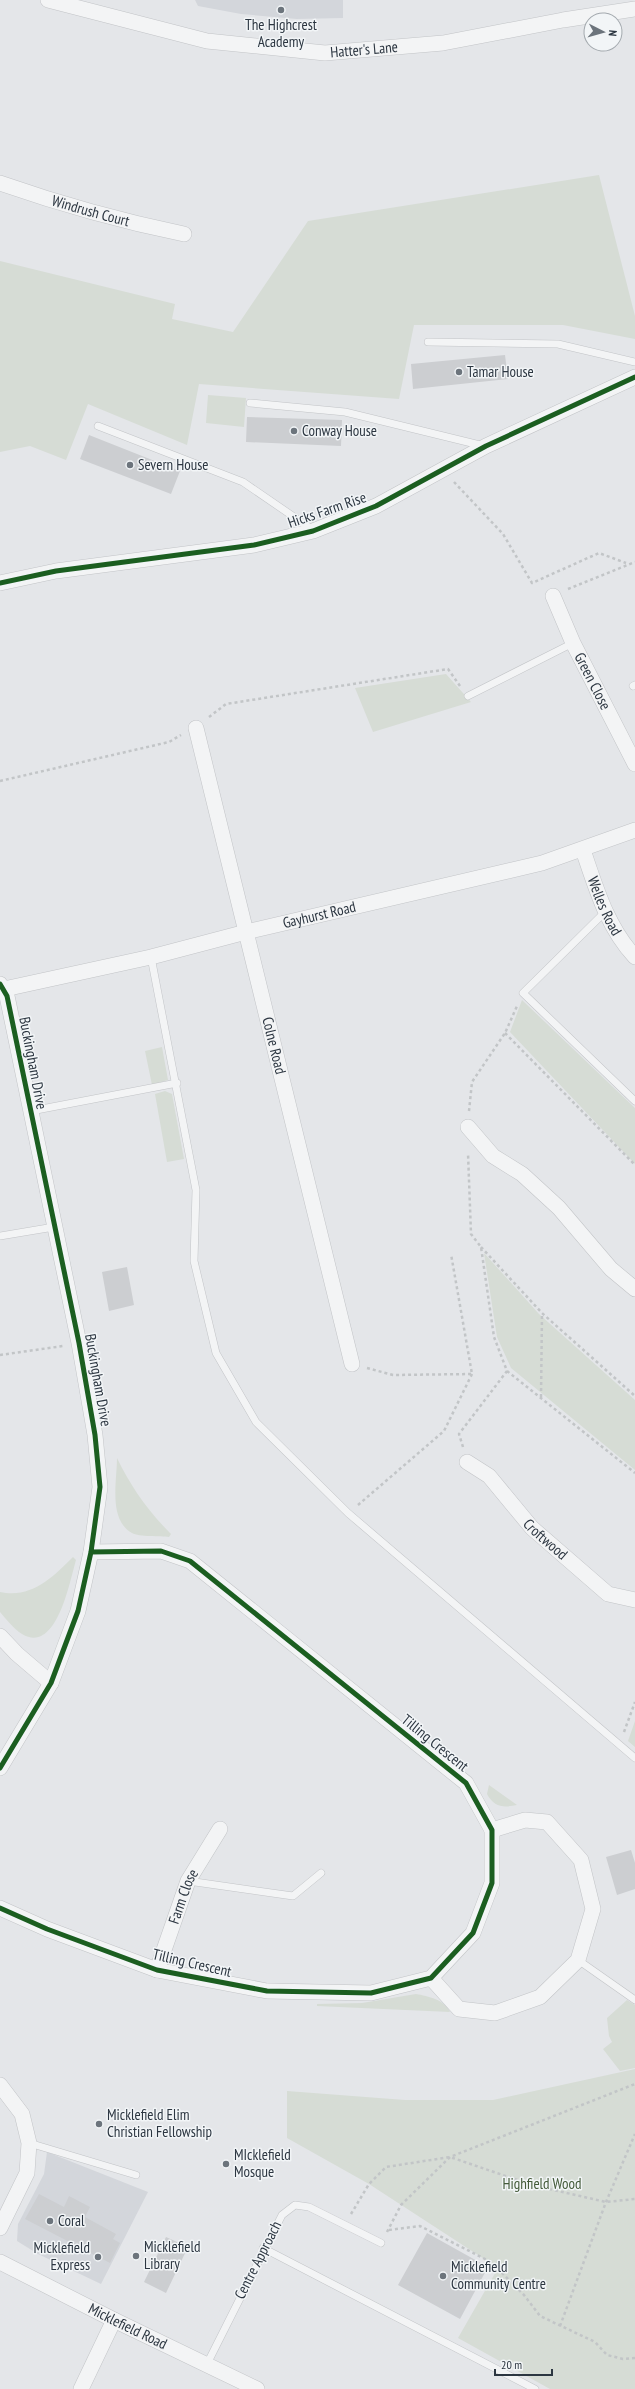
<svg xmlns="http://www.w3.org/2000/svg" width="635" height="2389" font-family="'PT Sans Narrow',sans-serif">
<rect width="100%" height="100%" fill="#e4e6e9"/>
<path fill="#d3d6db" d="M195,0H343V18L297,19L241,14L198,6Z
M47,2152L148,2192L101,2284L38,2254L17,2241L18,2224L44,2174Z"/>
<path fill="#d6dcd5" d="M599,175L635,316V339L563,325H414L399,399L199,384L187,445L88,404L66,460L30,446L0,452V261L175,304L172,319L233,332L308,221Z
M208,395L246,398L244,427L206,423Z
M446,674L471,702L373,732L355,688Z
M522,1000L635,1108V1164L510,1032Z
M162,1047L168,1080L152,1085L145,1051Z
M165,1091L172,1094L184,1159L167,1162L155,1094Z
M484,1253L539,1314L635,1400V1470L511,1368L497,1337Z
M117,1458C131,1487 148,1511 171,1534L169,1537C161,1536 139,1537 132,1533C108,1520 117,1481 117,1458Z
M73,1557L76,1560C70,1580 57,1655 22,1634C14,1629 6,1619 0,1612V1592C31,1599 53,1577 73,1557Z
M635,1721V1747L628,1741Z
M489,1785L517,1805C503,1808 494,1807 487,1794Z
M416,1994C428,1996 445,2000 450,2012L317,2006V2004L362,2003Z
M627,2000L635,2005V2068L620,2071L603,2049L612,2042L609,2036L607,2018Z
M635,2069V2389H550L458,2338L498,2268L369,2184L287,2138V2091L405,2100H493Z"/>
<path fill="#ccced1" d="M505,355L508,379L413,389L411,364Z
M247,417L342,420L341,446L246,442Z
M89,435L180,471L171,494L80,459Z
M127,1267L134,1305L109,1311L102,1272Z
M631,1850L635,1863V1889L617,1895L606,1857Z
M39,2194L64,2207L69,2196L90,2207L85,2217L116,2234L113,2239L120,2243L110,2263L25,2219Z
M427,2233L488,2267L460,2319L398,2285Z
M166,2237L188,2247L166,2293L144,2282Z"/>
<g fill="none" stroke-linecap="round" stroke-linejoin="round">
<defs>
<path id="lane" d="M428,342L558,344L635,362
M250,403L345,412L484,446
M98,426L243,482L313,530
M633,686L635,685
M468,696L573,643
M605,912L523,993L635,1101
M151,957L196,1190L194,1261L216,1353L256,1422L348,1513L635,1758
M31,1111L177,1083
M0,1236L54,1227
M188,1881L293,1896L321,1873
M578,1960L635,2000
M29,2143L136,2175
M263,2248L535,2389
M207,2364L282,2215L295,2205L309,2207L381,2243"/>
<g id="street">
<path id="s1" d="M48,0L207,41L325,53L443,43L563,20L635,9"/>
<path id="s2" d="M0,183C60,204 121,221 184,234"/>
<path d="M0,583L56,571L254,545L313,531L376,506L486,446L635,377"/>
<path id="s3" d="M553,596L573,643L635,764"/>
<path id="s4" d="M196,728L352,1364"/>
<path id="s5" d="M583,850C596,888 607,927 635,957"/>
<path d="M0,984L7,996L79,1343L95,1435L100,1487L91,1552L78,1611L51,1683L0,1768"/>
<path id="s6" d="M0,990L151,957L246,932L542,863L635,830"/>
<path d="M468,1127L493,1156L522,1174L559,1208L611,1269L635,1289"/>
<path id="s7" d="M467,1462L489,1476L532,1528L608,1594L635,1600"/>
<path d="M0,1636L17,1654L51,1683"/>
<path d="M0,1908L47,1929L157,1970L267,1991L371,1993L431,1978L473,1933L492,1883V1830L466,1783L190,1561L161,1551L91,1552"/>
<path id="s8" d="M157,1970L188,1881L220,1829"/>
<path d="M431,1978L459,2009L495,2013L540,1997L578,1960L593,1909L581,1860L547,1822L525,1820L492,1830"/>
<path d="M0,2085L22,2114L29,2143L27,2173L0,2228"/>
<path id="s9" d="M0,2262L114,2320L257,2389"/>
<path d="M81,2389L114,2320"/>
</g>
</defs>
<use href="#lane" stroke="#c2c4c7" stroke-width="8"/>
<use href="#street" stroke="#c2c4c7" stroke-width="16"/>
<path stroke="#c2c5c7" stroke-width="2.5" stroke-dasharray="3 3" stroke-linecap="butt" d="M454,482L503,534L532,583L599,553L626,563
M568,589L635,562
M209,717L226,704L448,669L460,686
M0,781L169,742L181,735
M505,1033L635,1165
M469,1111L472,1082L505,1033L517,1006
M481,1247L542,1313L635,1396
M0,1355L63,1346
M367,1368L393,1375L472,1374L451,1254
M507,1371L635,1473
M541,1397L542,1314
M463,1447L459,1434L507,1371L494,1337L481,1247L471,1234L468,1153
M358,1505L444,1431L472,1374
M624,1732L635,1702
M351,2214L369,2184L386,2167L450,2157L532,2185L606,2202L635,2199
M389,2230L420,2226L491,2262L524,2295L540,2316L595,2342L607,2355L623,2359L635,2358
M387,2232L401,2205L450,2157L635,2084
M560,2326L606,2202L635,2134"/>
<use href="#lane" stroke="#f3f4f5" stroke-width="7"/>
<use href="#street" stroke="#f3f4f5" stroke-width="15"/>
<defs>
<path id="cycleway" d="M0,583L56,571L254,545L313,531L376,506L486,446L635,377
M0,984L7,996L79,1343L95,1435L100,1487L91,1552L78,1611L51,1683L0,1768
M0,1908L47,1929L157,1970L267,1991L371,1993L431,1978L473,1933L492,1883V1830L466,1783L190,1561L161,1551L91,1552"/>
</defs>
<use href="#cycleway" stroke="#f2f5f7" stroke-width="8"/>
<use href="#cycleway" stroke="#1b5e20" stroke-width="5"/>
</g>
<g fill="#6c747c" stroke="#f2f5f7" stroke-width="1.5">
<circle cx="281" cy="10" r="4"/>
<circle cx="459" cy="372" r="4"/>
<circle cx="294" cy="431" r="4"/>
<circle cx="130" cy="465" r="4"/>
<circle cx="99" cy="2124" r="4"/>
<circle cx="226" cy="2164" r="4"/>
<circle cx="50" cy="2221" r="4"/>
<circle cx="136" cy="2256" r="4"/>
<circle cx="98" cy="2257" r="4"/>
<circle cx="443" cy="2276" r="4"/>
</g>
<g text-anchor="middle" stroke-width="3" stroke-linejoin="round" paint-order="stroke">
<g font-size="15" fill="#2c3641" stroke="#f2f5f7" text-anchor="start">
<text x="281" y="30" text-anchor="middle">The Highcrest<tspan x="281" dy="17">Academy</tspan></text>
<text x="467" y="377">Tamar House</text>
<text x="302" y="436">Conway House</text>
<text x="138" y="470">Severn House</text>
<text x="107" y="2120">Micklefield Elim<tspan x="107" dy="17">Christian Fellowship</tspan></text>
<text x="234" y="2160">MIcklefield<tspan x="234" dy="17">Mosque</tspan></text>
<text x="58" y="2226">Coral</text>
<text x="144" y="2252">Micklefield<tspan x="144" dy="17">Library</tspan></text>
<text x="90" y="2253" text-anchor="end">Micklefield<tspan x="90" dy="17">Express</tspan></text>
<text x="451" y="2272">Micklefield<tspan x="451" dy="17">Community Centre</tspan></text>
</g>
<g font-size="15" fill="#2c3641" stroke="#f2f5f7">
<text dy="5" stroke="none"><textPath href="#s1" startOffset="322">Hatter's Lane</textPath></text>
<text dy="5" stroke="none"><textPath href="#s2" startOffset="95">Windrush Court</textPath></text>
<text transform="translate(327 510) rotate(-19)" y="5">Hicks Farm Rise</text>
<text dy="5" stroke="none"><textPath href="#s3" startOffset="94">Green Close</textPath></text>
<text dy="5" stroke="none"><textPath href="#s5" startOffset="60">Welles Road</textPath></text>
<text dy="5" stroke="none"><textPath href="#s6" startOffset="328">Gayhurst Road</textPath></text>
<text dy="5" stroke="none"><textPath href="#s4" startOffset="327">Colne Road</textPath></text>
<text transform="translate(33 1063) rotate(79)" y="5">Buckingham Drive</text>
<text transform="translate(98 1380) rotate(80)" y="5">Buckingham Drive</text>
<text dy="5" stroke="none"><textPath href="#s7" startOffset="111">Croftwood</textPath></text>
<text transform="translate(435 1743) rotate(39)" y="5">Tilling Crescent</text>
<text dy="5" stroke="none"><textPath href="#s8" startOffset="78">Farm Close</textPath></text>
<text transform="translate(192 1963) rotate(13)" y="5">Tilling Crescent</text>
<text transform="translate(258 2260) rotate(-63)" y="5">Centre Approach</text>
<text dy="5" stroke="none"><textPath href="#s9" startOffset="143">Micklefield Road</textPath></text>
</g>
<g font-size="15" fill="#445b3a" stroke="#f2f5f7">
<text x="542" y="2189">Highfield Wood</text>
</g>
</g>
<g transform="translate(603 32) rotate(96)"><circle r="19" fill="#f2f5f7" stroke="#a3a9ae"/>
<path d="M0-3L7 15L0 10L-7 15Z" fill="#6c747c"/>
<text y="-6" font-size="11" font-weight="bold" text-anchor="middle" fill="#2c3641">N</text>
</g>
<path d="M495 2369v6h57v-6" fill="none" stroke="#2c3641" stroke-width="2"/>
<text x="501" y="2369" font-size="12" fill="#2c3641" stroke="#f2f5f7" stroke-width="3" paint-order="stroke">20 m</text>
</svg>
